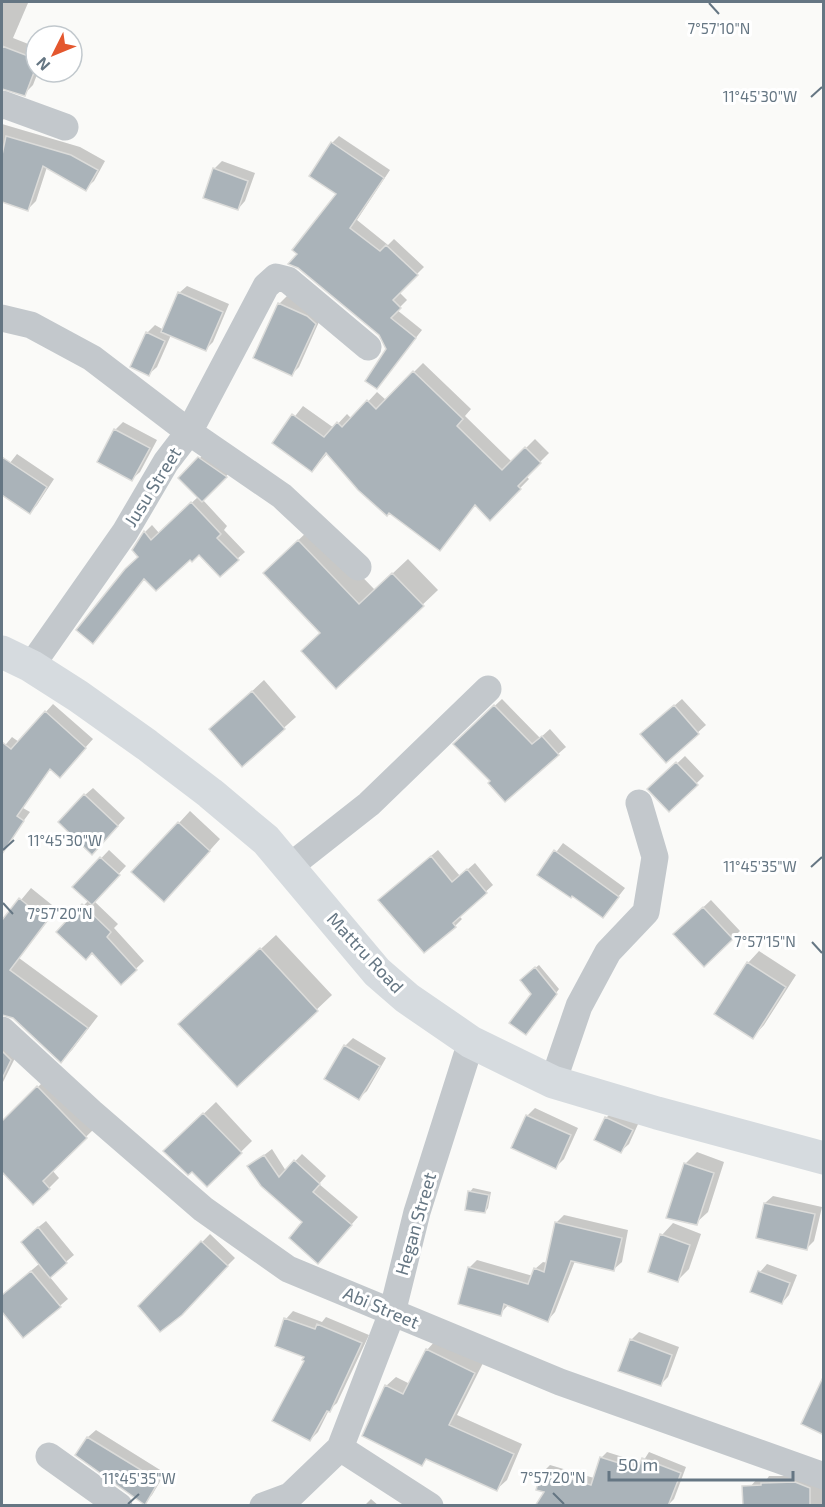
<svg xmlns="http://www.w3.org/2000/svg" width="825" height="1507" font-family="'Exo 2',sans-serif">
<rect width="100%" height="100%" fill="#fafaf8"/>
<path fill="#0003" d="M2,2H25L28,3L13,38L36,47V72H38L33,85L24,94L2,87Z
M2,107L6,110L2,124L80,147L105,161L94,181L85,189L47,167L36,201L27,210L2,201Z
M339,136L390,170L357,220L388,245L394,239L424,267L399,292L407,300L397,310L422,330L377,387L387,349L380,334L299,254L338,194L332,143Z
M222,161L255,173L245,201L238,209L214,169Z
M187,286L229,304L213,342L205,350L171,335L157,367L149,374L147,333L155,325L164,330L179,293Z
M287,296L322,315L299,367L291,375L279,304Z
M423,363L471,409L465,416L512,462L535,439L549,453L526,476L529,479L490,519L476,504L440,549L328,453L312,471L274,443L303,406L334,428L347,414L352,419L377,392L386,400Z
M123,422L157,440L140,472L132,479L99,461L115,430Z
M207,451L233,469L203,500L227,526L224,530L245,552L237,559L199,552L145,578L100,634L140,556L145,532L152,525L159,533L198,497L180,478Z
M17,454L54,479L37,505L30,512L2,494V473Z
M313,526L375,590L408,559L438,590L336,687L322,633L280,558Z
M264,680L296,717L242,765L211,729Z
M502,699L540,738L550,729L566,747L558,754L492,781L455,744Z
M682,699L706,725L666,761L650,727Z
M53,704L93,739L67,768H51L23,808L30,812L11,838L2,832V749L12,737L19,742Z
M685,756L704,776L669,810L650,789Z
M93,788L125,818L100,845L85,795Z
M190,811L220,839L176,888L179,823Z
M563,843L625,888L603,916L540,874Z
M109,850L126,866L94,901L118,924L114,928L144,961L121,983L92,952L58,932L89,900L74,887Z
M438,850L460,876L475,863L493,885L459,916L462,919L455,926L387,893Z
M31,888L57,909L19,958L98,1016L72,1050L61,1061L14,1017L2,1013V923Z
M711,900L740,931L704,965L675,934Z
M276,935L332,995L237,1085L195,1010Z
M759,951L796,975L764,1025L753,1037L748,963Z
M539,965L559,989L529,1030L533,994L525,976Z
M353,1038L386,1058L367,1091L359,1098L345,1046Z
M2,1044L18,1052L2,1084Z
M48,1077L96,1127L52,1170L59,1178L49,1188L5,1173L2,1176V1123Z
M216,1102L252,1141L207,1185L192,1170L165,1151Z
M535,1108L578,1128L564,1159L556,1167L527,1116Z
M614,1110L639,1122L629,1144L621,1151L606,1118Z
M272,1149L286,1171L302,1154L326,1176L319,1184L358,1217L325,1255L304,1222L249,1167Z
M697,1152L724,1162L708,1212L696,1223L685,1164Z
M473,1188L491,1192L488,1208L485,1212L470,1192Z
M773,1196L822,1207L814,1241L806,1249L758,1237L765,1203Z
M564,1215L628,1230L622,1262L614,1269L575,1261L555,1312L548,1320L509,1304L500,1314L469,1268L477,1260L533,1276L535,1269L543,1262L548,1263L556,1223Z
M46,1221L74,1255L49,1276L68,1299L24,1336L2,1309V1296L40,1263L30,1234Z
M673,1223L701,1234L689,1269L678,1280L662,1235Z
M210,1234L235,1258L180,1313L140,1306Z
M767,1264L797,1275L789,1295L782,1303L760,1272Z
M293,1311L322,1322L326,1317L369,1335L337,1403L329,1410L318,1432L310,1440L306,1356L286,1319Z
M639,1332L679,1347L668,1377L660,1385L631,1340Z
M436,1340L483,1363L457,1415L522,1444L507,1480L497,1489L428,1458L422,1464L386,1386L396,1377L410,1384L427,1350Z
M96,1430L165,1473L152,1495L144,1503L77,1455L88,1437Z
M607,1452L642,1463L649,1452L686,1467L674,1499L668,1505L547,1491L544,1471L550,1465L594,1478L601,1458Z
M769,1476H803L824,1488V1506H747L750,1487L757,1479H767Z
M371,1499L379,1506H364Z"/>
<path fill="#aab3b9" stroke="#dcdcda" stroke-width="1.5" d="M2,46L36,59V67L25,96L2,89Z
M6,136L71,155L98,170L86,191L43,166L28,211L2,202V155Z
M331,142L384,178L350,228L380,251L386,245L418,275L393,300L401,308L391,318L416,338L377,389L365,381L386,349L379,335L298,268L288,264L297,254L292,250L336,194L309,176Z
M213,168L248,181L238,210L203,198Z
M178,292L223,312L206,351L161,332Z
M278,303L307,316L316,324L292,376L253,358Z
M146,332L165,341L149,376L130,367Z
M413,371L463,419L457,426L502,470L525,447L541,463L518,486L521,489L490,521L475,505L440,551L389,513L387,516L358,490L326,453L312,472L272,443L292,414L324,437L337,422L342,427L367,400L376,409Z
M114,429L150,448L132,481L97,462Z
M2,457L47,487L30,514L2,495Z
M198,457L227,477L202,502L178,478Z
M191,502L221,534L217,538L239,560L220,577L199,555L192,562L190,560L156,591L144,579L93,644L76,630L125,569L138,557L132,550L144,531L151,540Z
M298,540L359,604L392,573L424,606L336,689L301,651L320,633L263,573Z
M252,691L285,729L242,767L209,729Z
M494,705L532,744L542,736L559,755L505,802L488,783L490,781L453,744Z
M674,705L699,734L666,763L640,734Z
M45,711L86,748L60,778L50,769L17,816L24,821L2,854V742L11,749Z
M676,762L698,785L669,812L647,789Z
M84,794L118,826L92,855L58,822Z
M178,822L210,851L164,902L131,872Z
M554,850L619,897L603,918L572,896L571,898L537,875Z
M431,856L452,882L467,869L487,893L453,923L456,927L424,953L378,900Z
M100,857L120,875L92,905L72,887Z
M19,898L47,921L10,970L88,1028L61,1063L13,1018L2,1015V920Z
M82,904L111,932L107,937L137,970L121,985L92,953L86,960L56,932Z
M703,907L733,939L704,967L673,934Z
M260,948L318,1011L237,1087L178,1024Z
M747,962L786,987L753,1039L714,1014Z
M535,967L557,994L526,1035L509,1023L531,994L520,980Z
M344,1045L380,1066L359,1100L324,1079Z
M2,1051L11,1060L2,1079Z
M37,1086L87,1138L43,1181L50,1189L33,1205L2,1172V1121Z
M203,1113L242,1153L207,1187L192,1172L188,1175L163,1151Z
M526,1115L571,1135L556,1169L511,1148Z
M605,1117L633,1130L621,1153L594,1140Z
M264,1155L279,1177L294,1160L320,1184L313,1192L352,1225L318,1264L289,1238L302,1222L261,1186L247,1166Z
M684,1163L714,1173L697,1225L666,1218Z
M468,1191L489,1195L485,1213L465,1210Z
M764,1203L815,1214L807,1250L756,1238Z
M555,1222L622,1238L614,1271L571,1261L548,1322L504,1304L501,1316L458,1304L468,1267L528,1284L534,1268L544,1272Z
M38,1227L67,1263L50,1278L21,1242Z
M660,1234L690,1245L678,1282L648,1272Z
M201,1241L228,1266L182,1315L160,1332L138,1306Z
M31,1271L61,1307L23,1338L2,1312V1295Z
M758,1271L790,1283L782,1304L750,1292Z
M284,1318L315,1329L317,1324L362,1343L330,1412L327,1411L310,1441L272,1421L304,1361L302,1360L304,1357L275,1346Z
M630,1339L672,1355L661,1386L618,1371Z
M426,1349L475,1373L449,1425L514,1454L497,1491L426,1459L422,1466L362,1436L385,1385L403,1394Z
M824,1375V1435L801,1424Z
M87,1437L159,1481L145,1505L75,1455Z
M600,1457L638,1469L642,1458L681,1473L668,1506H535L544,1492L536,1490L542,1470L591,1485Z
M795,1482L810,1488V1506H743L742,1486L761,1485V1483Z"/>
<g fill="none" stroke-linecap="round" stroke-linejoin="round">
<path stroke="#c3c8cc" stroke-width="27" d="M2,104L65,127
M2,318L31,325L92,358L189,432L166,462L125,532L31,666
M358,567L282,496L189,432L266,286L276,277L288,280L368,347
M289,867L369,804L488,689
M2,1030L91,1112L203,1209L288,1269L560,1382L824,1476
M553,1082L579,1006L608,952L646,912L655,857L639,803
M340,1448L430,1506
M49,1456L119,1506
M263,1506L290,1496L340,1448L392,1313L417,1212L471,1042"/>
<path stroke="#d6dbdf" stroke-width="33" d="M2,652L31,666L78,696L147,745L210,793L266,840L377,972L407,998L471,1042L553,1082L657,1113L824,1158"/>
</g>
<path fill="none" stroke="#657683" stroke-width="2" d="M709,3L719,14M811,97L822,87M3,850L14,840M811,867L822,857M3,903L13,914M812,942L822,953M553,1493L564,1504M128,1504L139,1494"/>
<g text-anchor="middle" stroke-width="6" stroke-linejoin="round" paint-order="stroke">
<g font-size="18" fill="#657683" stroke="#fff">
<text transform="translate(153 487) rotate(-58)" y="6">Jusu Street</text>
<text transform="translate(365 953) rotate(47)" y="6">Mattru Road</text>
<text transform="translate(416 1224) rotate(-74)" y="6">Hegan Street</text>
<text transform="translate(381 1308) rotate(23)" y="6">Abi Street</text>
</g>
</g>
<g font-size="15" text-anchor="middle" fill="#657683" stroke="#fff" stroke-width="6" stroke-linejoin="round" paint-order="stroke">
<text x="719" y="34">7°57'10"N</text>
<text x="760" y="102">11°45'30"W</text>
<text x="65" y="846">11°45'30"W</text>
<text x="760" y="872">11°45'35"W</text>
<text x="60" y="919">7°57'20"N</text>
<text x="765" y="947">7°57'15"N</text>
<text x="553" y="1483">7°57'20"N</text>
<text x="139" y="1484">11°45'35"W</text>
</g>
<rect width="825" height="1507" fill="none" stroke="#657683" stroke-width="6"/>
<g transform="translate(54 54) rotate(227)"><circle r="28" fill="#ffffff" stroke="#c1c8cd" stroke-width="1.5"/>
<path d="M0-4.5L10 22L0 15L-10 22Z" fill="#e4572e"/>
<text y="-9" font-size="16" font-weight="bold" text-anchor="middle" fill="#657683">N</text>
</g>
<path d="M609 1471v9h184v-9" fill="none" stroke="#657683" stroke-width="3"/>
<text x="618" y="1471" font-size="18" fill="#657683" stroke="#ffffff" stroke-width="4.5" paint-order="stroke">50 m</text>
</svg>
